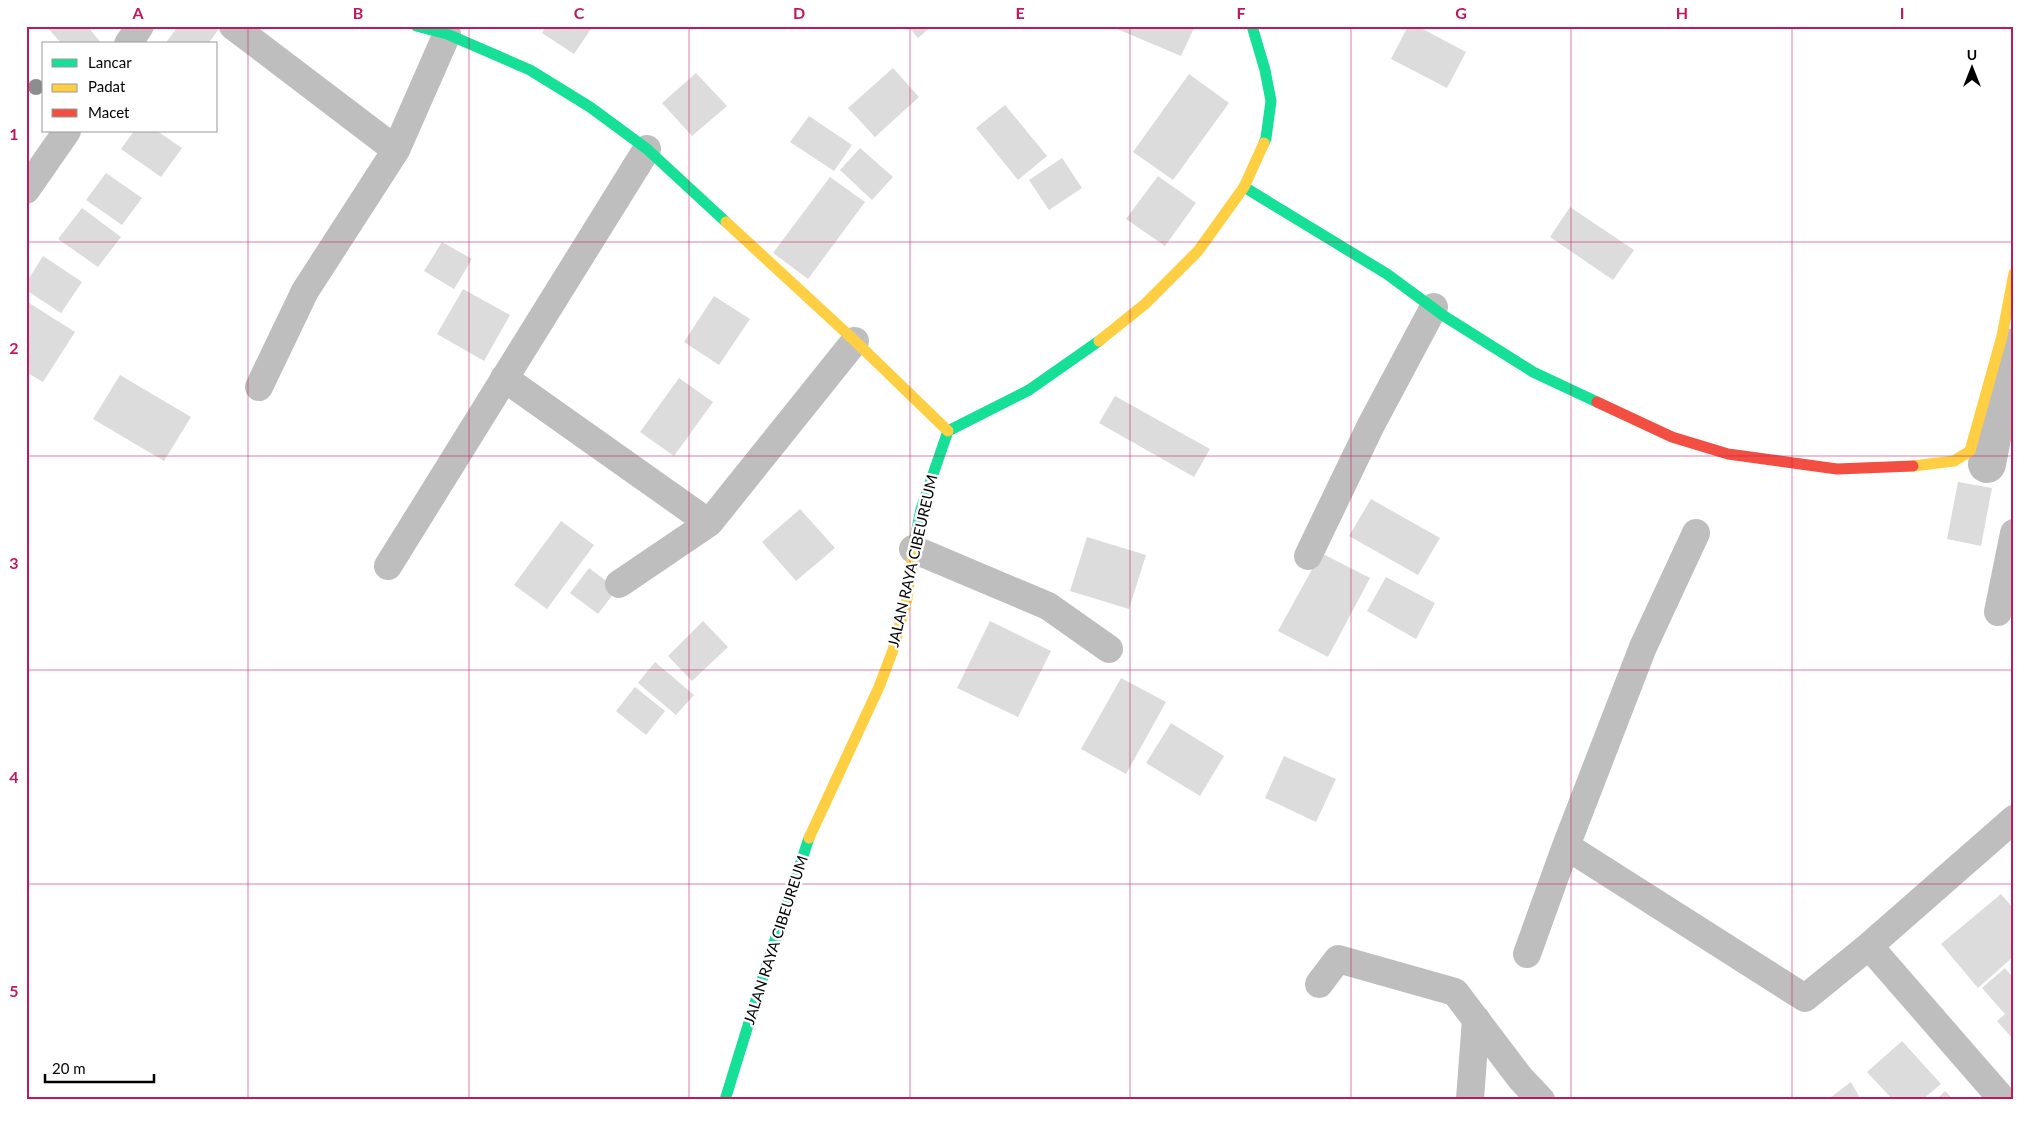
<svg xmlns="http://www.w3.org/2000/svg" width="2040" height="1126" font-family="Lato,sans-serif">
<rect width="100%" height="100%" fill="#fff"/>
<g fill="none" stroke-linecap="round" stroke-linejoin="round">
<path stroke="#bcbcbc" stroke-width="38" d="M1987,464L1998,407L2014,347"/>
</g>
<path fill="#dcdcdc" d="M46,26H87L102,44H62Z
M178,26H212L218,30L208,44H165Z
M546,26H593L574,54L542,33Z
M908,26H932L918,38Z
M1110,26H1195L1181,56Z
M1408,26H1417L1466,52L1447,88L1391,59Z
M893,68L919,97L875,137L848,108Z
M696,73L727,106L692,136L662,103Z
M1189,74L1229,103L1173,180L1133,152Z
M1005,105L1047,156L1018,180L976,128Z
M809,116L852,145L834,171L790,142Z
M134,131H157L182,148L161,177L121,149Z
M860,148L893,177L872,200L840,170Z
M1062,158L1082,188L1049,210L1029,180Z
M106,173L142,198L122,225L86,200Z
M1158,176L1196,203L1165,246L1126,219Z
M830,177L865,202L808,279L773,253Z
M1570,207L1634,250L1613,280L1550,237Z
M82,208L121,237L98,267L58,239Z
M442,242L472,259L454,289L424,271Z
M43,256L82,282L61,313L26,290V283Z
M463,289L510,315L484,361L437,334Z
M714,296L750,319L719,365L684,342Z
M26,301L75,332L43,382L26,372Z
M120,375L191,417L164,461L93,419Z
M679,378L713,402L674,456L640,432Z
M1115,396L1210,449L1194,477L1099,423Z
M1958,482L1992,488L1981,546L1947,539Z
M1371,499L1440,538L1418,575L1349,536Z
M800,509L835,548L796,581L762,542Z
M561,521L594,545L547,609L514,585Z
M1087,537L1146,555L1129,609L1070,591Z
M1321,553L1370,578L1328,657L1278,631Z
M589,568L617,589L598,614L570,593Z
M1386,577L1435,603L1416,639L1367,611Z
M703,621L728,647L692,681L668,656Z
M990,621L1051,651L1018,717L957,688Z
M655,662L694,695L676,715L638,683Z
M1121,678L1166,702L1126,774L1081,749Z
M635,687L665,711L646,735L616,711Z
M1171,723L1224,756L1200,796L1146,763Z
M1284,756L1336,779L1316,822L1265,798Z
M2001,894L2014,909V956L1978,988L1941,944Z
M2005,968L2014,979V1040L1997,1021L2005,1014L1982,988Z
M1902,1041L1941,1084L1922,1100H1893L1867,1072Z
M1851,1082L1861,1100H1827Z
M1945,1091L1954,1100H1936Z"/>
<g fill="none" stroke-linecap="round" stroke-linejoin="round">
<path stroke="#bebebe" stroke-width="28" d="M233,26L396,150
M128,44L140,26
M26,190L67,131
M504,378L709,523
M259,387L305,291L396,150L447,34
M913,549L1048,606L1109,649
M1308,556L1371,425L1434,307
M388,566L647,149
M619,584L709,523L855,341
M1998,612L2014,533
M1566,846L1805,998L1869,946L2014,819
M1869,946L2003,1100
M1527,954L1566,846L1643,647L1696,533
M1319,984L1338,959L1455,992L1521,1079L1541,1100
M1470,1099L1476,1019"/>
<path stroke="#16e098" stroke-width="11" d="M416,26L447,34L530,70L590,107L647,149L726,222
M1252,26L1265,70L1271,101L1266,138L1264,143
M1244,187L1387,274L1444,316L1533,372L1597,402
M915,539L921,509L948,431L1029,390L1099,341
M725,1100L767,964L809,838"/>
<path stroke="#ffcf43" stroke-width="11" d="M726,222L855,341L948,431
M1099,341L1145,304L1198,251L1244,187L1264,143
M1913,466L1954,461L1970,451L2002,336L2014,273
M809,838L879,687L893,650L907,599L915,539"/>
<path stroke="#f24e42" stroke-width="11" d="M1597,402L1672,437L1728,454L1837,469L1913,466"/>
</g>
<circle fill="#8d8d8d" cx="36" cy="87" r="8"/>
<path fill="none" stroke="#c2185b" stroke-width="1" stroke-opacity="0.55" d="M248,26V1100M469,26V1100M689,26V1100M910,26V1100M1130,26V1100M1351,26V1100M1571,26V1100M1792,26V1100M26,242H2014M26,456H2014M26,670H2014M26,884H2014"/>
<g text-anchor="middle" stroke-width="5" stroke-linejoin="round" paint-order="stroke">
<g font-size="15" fill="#000" stroke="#fff">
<text transform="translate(913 561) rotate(-77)" y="5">JALAN RAYA CIBEUREUM</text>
<text transform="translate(776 940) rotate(-72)" y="5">JALAN RAYA CIBEUREUM</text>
</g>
</g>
<rect width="2040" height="1126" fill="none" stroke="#ffffff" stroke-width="55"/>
<rect x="42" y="42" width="175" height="90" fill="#ffffff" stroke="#999999"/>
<rect x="52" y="59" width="25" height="8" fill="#16e098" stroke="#999999"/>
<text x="88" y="68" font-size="15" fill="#000000">Lancar</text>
<rect x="52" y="84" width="25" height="8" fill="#ffcf43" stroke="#999999"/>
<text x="88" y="92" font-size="15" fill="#000000">Padat</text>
<rect x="52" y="109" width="25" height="8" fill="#f24e42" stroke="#999999"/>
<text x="88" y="118" font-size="15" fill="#000000">Macet</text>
<g transform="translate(1972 68)" stroke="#ffffff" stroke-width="4" paint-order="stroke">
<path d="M0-4L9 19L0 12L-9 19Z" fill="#000000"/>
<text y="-8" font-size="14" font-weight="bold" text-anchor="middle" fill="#000000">U</text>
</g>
<path d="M45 1074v8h109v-8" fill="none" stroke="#000000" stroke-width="2.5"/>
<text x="52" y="1074" font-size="15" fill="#000000" stroke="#ffffff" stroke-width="4" paint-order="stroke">20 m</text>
<rect x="28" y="28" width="1984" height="1070" fill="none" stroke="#c2185b" stroke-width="2"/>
<g font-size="16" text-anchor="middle" font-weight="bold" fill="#c2185b">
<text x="138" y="19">A</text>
<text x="358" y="19">B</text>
<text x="579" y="19">C</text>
<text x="799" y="19">D</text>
<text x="1020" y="19">E</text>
<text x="1241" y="19">F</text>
<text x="1461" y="19">G</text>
<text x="1682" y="19">H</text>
<text x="1902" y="19">I</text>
<text x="14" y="140">1</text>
<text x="14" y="354">2</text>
<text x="14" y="569">3</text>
<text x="14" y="783">4</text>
<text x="14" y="997">5</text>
</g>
</svg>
